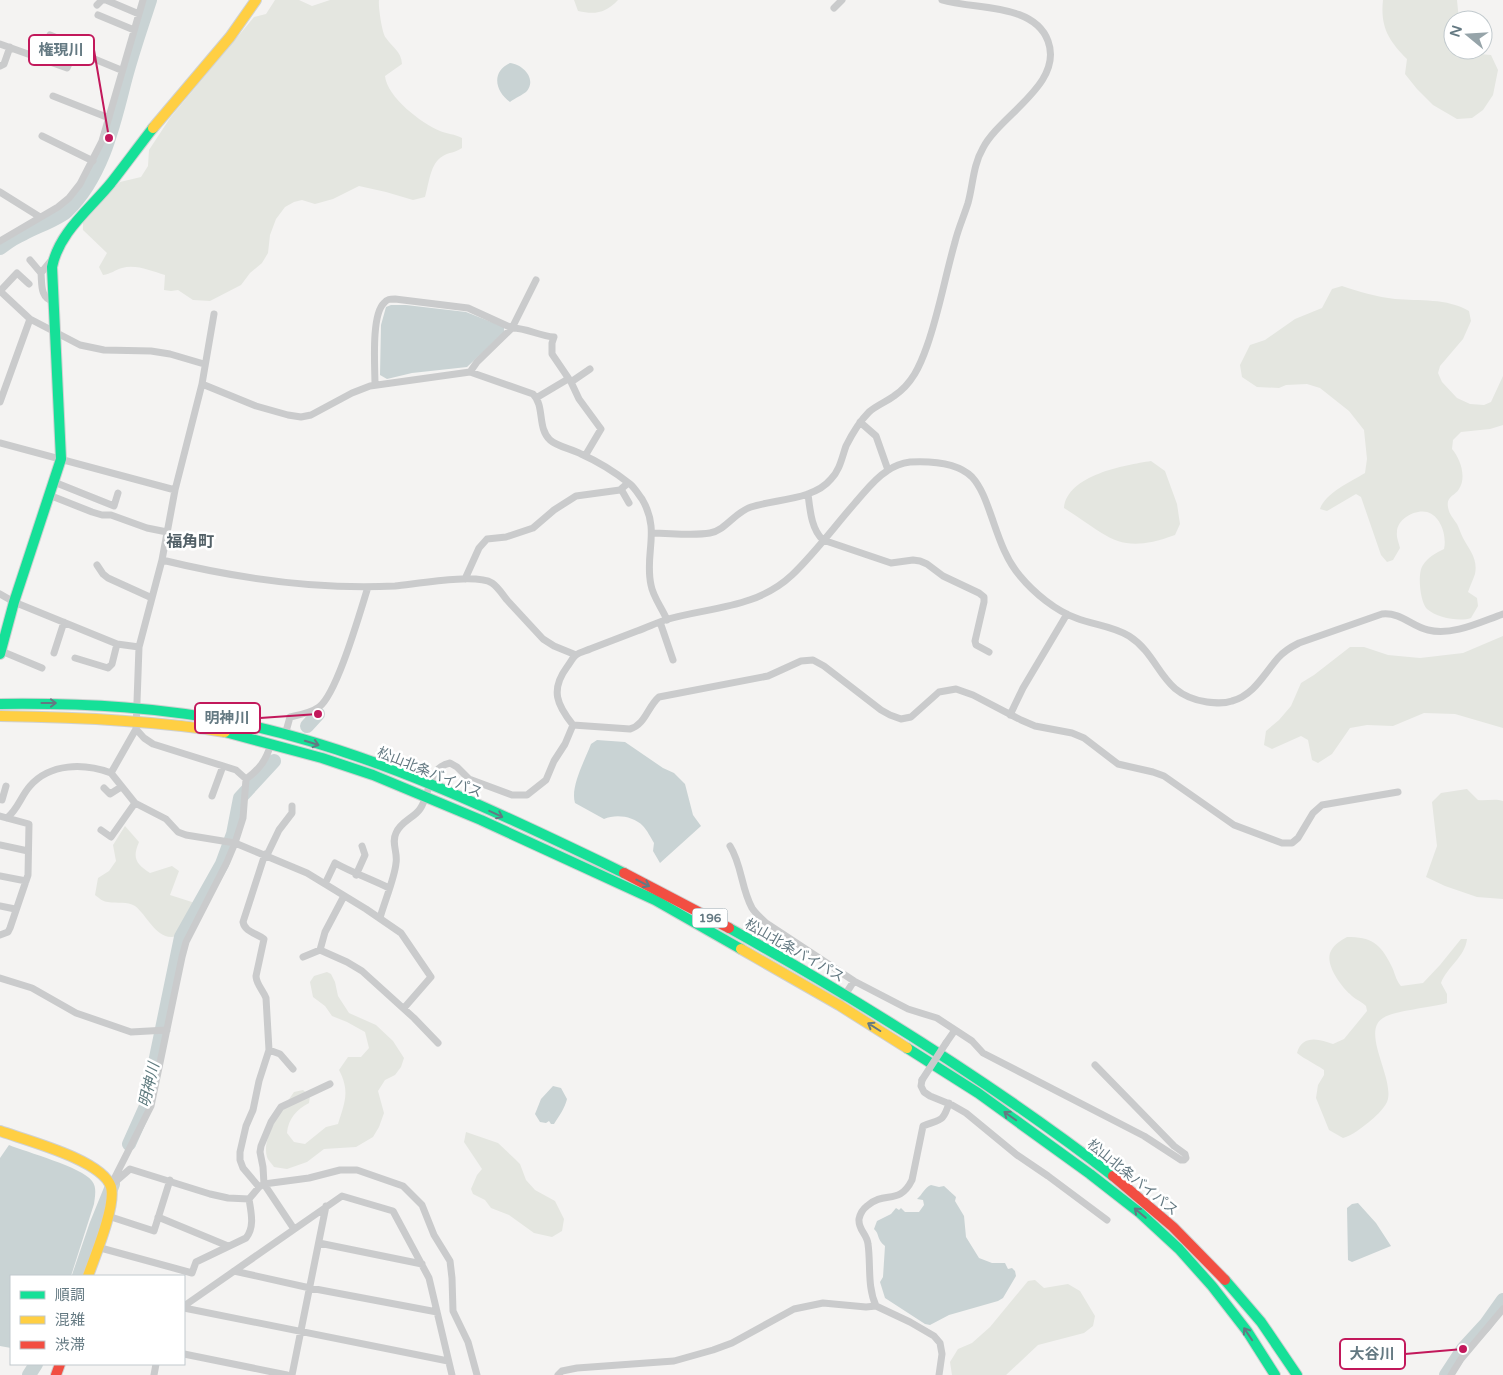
<svg xmlns="http://www.w3.org/2000/svg" width="1503" height="1375" font-family="'Varela Round','Noto Sans JP',sans-serif">
<rect width="100%" height="100%" fill="#f4f3f2"/>
<path fill="#e4e6e0" d="M275,0H299L312,6L330,0H379C378,5 382,34 386,38C393,48 401,51 402,64L385,76C387,97 421,123 440,131C447,134 455,134 462,138V148C455,153 449,152 443,156C430,163 429,184 425,197L413,200L386,192L359,186L333,199L315,204L302,200L294,202L285,207L276,219L270,235L268,253L262,263L250,273L241,285L210,301L193,300L178,290L171,291L164,290L165,275C151,271 136,264 122,268C115,270 111,274 103,275L99,267L107,253L83,230V222L120,182L141,177L148,166L149,150L170,118L254,17L266,14Z
M574,0H618C606,13 595,15 578,11Z
M1383,0H1457L1459,20H1453V50H1466L1468,53L1491,55L1498,70L1493,95L1483,110L1472,118L1457,119L1433,105L1417,89L1405,74L1407,59C1389,41 1380,27 1383,0Z
M1342,286C1360,292 1377,297 1395,299C1419,301 1447,298 1469,311L1471,321L1463,339L1440,366L1438,373L1442,382L1457,398L1470,404L1484,405L1491,402L1503,376V425L1490,429L1461,432L1453,440L1452,449C1460,458 1467,477 1459,489C1455,496 1446,496 1448,507C1449,514 1453,518 1457,524C1459,528 1461,534 1463,538C1470,551 1478,559 1475,574C1473,580 1470,586 1468,592L1477,598L1478,606L1471,618C1460,622 1437,618 1427,609C1420,602 1417,573 1423,565C1428,557 1436,553 1444,549C1447,536 1441,516 1427,512C1415,509 1397,519 1397,532C1396,537 1399,543 1400,548L1393,560L1387,562L1381,555L1361,497L1356,494L1327,511L1320,509C1325,493 1352,481 1365,473L1367,459L1364,430L1349,411L1320,388L1307,384L1286,385L1279,388L1257,387L1242,377L1240,365L1250,345L1265,340L1295,319L1322,308L1332,289Z
M1151,461L1165,471L1177,504L1180,524L1175,535C1118,556 1109,536 1064,508C1067,475 1125,465 1151,461Z
M1503,636V728L1455,714L1424,713L1393,726L1367,725L1350,728L1332,754L1318,763L1312,760L1308,740L1301,736L1272,749L1264,745L1266,731L1279,720L1291,706L1301,683L1314,675L1350,647H1364L1388,655L1420,658L1463,653Z
M1467,789L1478,800C1487,801 1495,798 1503,801V899L1477,897L1445,886L1426,877L1437,846L1432,802L1441,793Z
M125,826L139,842C132,858 136,864 150,873L172,866L179,871L170,895L195,903L177,936C157,942 148,916 135,906C127,901 117,904 108,902C103,902 99,898 95,895L98,878L109,871L116,861L113,845Z
M1347,937C1371,937 1380,943 1391,965C1395,972 1395,979 1401,986L1423,983L1440,965L1461,939H1467C1465,957 1447,967 1441,983L1447,994V1003C1430,1008 1396,1010 1383,1018C1360,1032 1396,1080 1387,1102C1383,1110 1375,1117 1369,1122C1360,1129 1353,1135 1343,1138L1329,1130L1316,1098L1318,1085L1324,1075V1070C1314,1063 1306,1060 1297,1053C1302,1034 1320,1039 1333,1044L1344,1039L1367,1011L1366,1006C1361,1001 1354,999 1350,994C1341,986 1326,966 1330,953C1333,945 1340,941 1347,937Z
M327,972L331,974L335,982L338,996L349,1013L376,1025L393,1041L404,1058L401,1067L395,1075L385,1080L378,1091L384,1113L379,1127L373,1137L356,1147L324,1149L307,1162L287,1169L274,1167C272,1164 268,1160 267,1157C261,1137 283,1108 294,1092L303,1090L310,1096L309,1103C297,1109 288,1119 287,1133L294,1142L305,1144L326,1127L338,1124C345,1102 350,1091 339,1070L348,1057H361L369,1048L365,1032L347,1022L332,1016L325,1006L313,997L310,982L314,976Z
M466,1132L498,1143L515,1159L520,1164L526,1180L535,1190L555,1201L564,1219L562,1231L552,1237L534,1233L509,1215L491,1208L485,1200L473,1194L471,1189L477,1175L482,1169L464,1142Z
M1035,1280L1044,1288L1068,1284L1080,1291L1095,1316L1093,1326L1084,1333L1038,1345L1006,1375H952L950,1362L958,1349L972,1343L990,1327L1028,1281Z"/>
<path fill="#c9d3d4" d="M510,63C522,64 537,78 527,91C523,95 515,98 510,102C495,91 491,72 510,63Z
M391,305H406L466,312L504,327V332L467,367L412,373L387,379L380,375L381,325L386,307Z
M597,740L625,742L663,768L674,773L685,784L693,815L701,826L660,863L653,851L654,843C651,838 647,830 643,826C633,816 616,814 604,819L575,803C570,787 585,760 591,744Z
M553,1086L561,1088L567,1099C565,1108 559,1116 554,1124H551L549,1121L546,1123L540,1122L535,1114L541,1099Z
M9,1145C26,1152 82,1167 92,1181C97,1187 95,1196 94,1204L71,1276H11V1348L0,1346V1158Z
M931,1185L939,1187L944,1186L956,1197L955,1201L964,1216L966,1237L979,1258L992,1263H1005L1008,1269L1012,1268L1015,1271L1016,1276L1003,1298L998,1301L949,1315L930,1325L925,1324L885,1298L880,1282L883,1277L885,1246C876,1239 880,1234 874,1229L877,1221L891,1214L896,1208L899,1210L901,1208L905,1212H919L924,1205L923,1200L917,1199C922,1195 925,1187 931,1185Z
M1358,1203L1376,1223L1391,1246L1352,1262L1348,1260L1347,1208L1352,1204Z"/>
<g fill="none" stroke-linecap="round" stroke-linejoin="round">
<path stroke="#c9d3d4" stroke-width="14" d="M0,248C7,243 15,237 23,234C35,227 57,220 67,211C101,178 113,128 124,84C131,56 141,28 150,0
M307,726L318,714
M129,1144L146,1106L181,937L222,864L233,834L240,798L274,761
M79,1276L96,1226L113,1184
M29,1375L36,1364
M1446,1375L1463,1349L1486,1324L1503,1300"/>
<defs>
<path id="fast" d="M0,654L14,602L61,459L52,267C59,232 89,210 111,183C125,165 139,146 153,128
M0,704C84,703 166,707 248,725C379,754 504,815 624,873
M225,732L322,758L373,775L481,820L655,900L741,949
M729,928C862,1002 992,1083 1113,1176
M907,1048L978,1093L1090,1174L1140,1213L1179,1249L1212,1286L1247,1331L1275,1375
M1225,1280L1261,1322L1297,1375"/>
<path id="slow" d="M153,128L230,37L256,0
M0,716C75,717 151,720 225,732
M741,949L839,1005L907,1048
M0,1131C25,1140 103,1160 111,1187C116,1206 95,1256 88,1276"/>
<path id="jam" d="M624,873L729,928
M1113,1176L1173,1227L1225,1280
M56,1375L60,1364"/>
</defs>
<use href="#fast" stroke="#cfd1d1" stroke-width="12"/>
<use href="#slow" stroke="#cfd1d1" stroke-width="12"/>
<use href="#jam" stroke="#cfd1d1" stroke-width="12"/>
<path stroke="#cacbcc" stroke-width="7" d="M97,5L102,0H106L139,14
M834,8L842,0
M98,15L134,30
M50,35L71,44L75,51
M0,44L67,68L75,51L121,70
M0,66L4,64L10,47
M53,96L109,118
M42,136L93,161
M0,192L40,217
M0,241L58,207L69,198L80,184L102,141L143,0
M30,260L41,273
M0,291L30,319L80,345L104,350L151,351L170,354L204,364
M0,291L17,273L29,284
M53,301C40,298 42,284 41,273L54,257
M214,314L202,384L175,490L162,560L139,647L136,729L111,773L135,803L166,819L178,832L186,835L235,843L307,873L366,909L401,933L431,977L404,1008
M470,372L477,362L512,328L536,280
M571,382L590,369
M202,384L256,406L288,415L301,417L311,415L352,393L370,386L470,372L533,394C545,406 537,428 550,440C558,447 572,449 581,454C599,462 615,472 630,484C635,488 638,494 642,499C661,531 644,554 651,585C653,597 662,608 667,620
M375,385C375,367 371,315 384,303C387,299 390,299 395,299L468,308L512,328C527,328 539,336 554,337L552,343V354L571,382L579,399L601,429L585,456
M536,398L568,379
M0,402L30,319
M860,422L876,436L888,470
M0,443L175,490
M54,482L114,506L118,493
M621,489L629,503
M808,494C810,509 811,529 823,540L891,563L913,560L920,561L927,564L943,576L979,593L984,597V602L975,641L976,645L989,652
M49,495L92,512L102,515H111L147,528L167,532
M652,533C670,533 693,536 710,533C726,530 735,512 751,507C776,499 814,500 831,479C840,470 842,457 846,446C852,434 860,421 869,412C877,405 886,402 894,396C912,384 920,366 927,346C939,312 945,277 955,242C958,229 964,216 968,203C973,185 973,165 983,148C1000,115 1064,84 1048,41C1034,3 976,10 942,0
M162,560C236,578 318,590 395,586C416,584 476,573 492,583C498,587 503,595 507,600C519,613 531,626 543,639L554,646L576,655
M97,565L103,574L108,578L152,598
M465,579L479,548L487,539L506,537L533,528L554,510L576,496L620,490L628,483
M0,594L14,602L117,644L139,647
M660,622L673,660
M1,651L42,668
M54,653L64,622
M75,658L108,668L112,664L117,644
M1010,715L1023,688L1067,614
M573,725C557,705 550,690 567,667C570,663 573,657 576,655C580,652 586,651 590,649C606,643 621,637 637,631C646,628 656,623 665,620C708,607 756,609 792,575C815,553 834,527 855,503C865,492 874,479 887,471C894,466 901,463 910,462C930,461 957,462 972,477C982,488 987,504 992,518C999,538 1006,560 1020,576C1034,593 1056,611 1076,618C1094,625 1113,626 1129,636C1162,657 1159,695 1207,702C1215,703 1223,704 1232,701C1254,695 1264,674 1278,658C1284,651 1291,647 1299,643L1382,614C1401,612 1411,626 1428,630C1453,636 1480,622 1503,614
M573,725L630,729C645,725 648,706 659,697L768,676L801,661L813,660L824,666L881,710L890,715L901,719L911,717L939,692L956,689L973,695L1021,720L1035,726L1072,733L1084,738L1118,764L1153,772L1164,776L1234,825L1282,843H1292L1298,838L1313,813L1322,805L1398,792
M285,735L290,717C299,715 311,713 319,707C337,694 360,612 368,587
M246,779C260,769 266,760 271,744
M104,788L110,794L121,787
M212,796L223,766
M2,800L6,786
M0,816L29,824L28,875L10,928L8,932L0,935
M7,818C18,809 21,796 30,786C50,763 84,763 111,773
M101,830L111,837L135,803
M0,845L28,851
M730,846C742,865 741,888 752,908C755,913 761,918 766,923L854,981L908,1009L937,1018L972,1041L983,1053L1144,1136L1181,1160H1184L1186,1158L1185,1154L1174,1146L1095,1065
M267,855L279,830L292,813V806
M356,875L365,855L362,846
M0,876L26,881
M325,884L335,863C353,873 371,879 389,888
M0,906L15,909
M380,918C384,903 395,877 396,863C398,852 391,843 396,833C401,821 414,818 420,809C431,793 427,768 450,763L457,767L469,779L512,795H527L546,780L554,761L565,744L573,725
M320,950L347,962L362,971L414,1018L438,1043
M303,957L320,950L325,932L344,896
M0,978L32,988L76,1013L131,1032L167,1030
M843,998L854,981
M946,1043L955,1030
M269,1050L280,1054L293,1069
M922,1080L921,1086L924,1092L930,1096L952,1105L966,1113L1017,1155L1048,1176L1107,1220
M115,1182L130,1169L210,1194L228,1198L249,1199L259,1187L264,1184L309,1178L340,1170H357L403,1186L422,1205L434,1235L450,1261L452,1278L453,1311L468,1342L477,1375
M111,1185L151,1106L182,957L186,942L227,862L235,843L243,818L246,779L236,770L153,744L144,738L136,729
M259,1187L243,1168L240,1160V1152L246,1126L253,1110L259,1081L269,1050L266,998C263,990 256,984 256,976L264,939C256,933 245,932 243,922L265,854
M108,1216L154,1231L170,1180
M158,1217L228,1246
M294,1229L264,1184L263,1167L260,1152L261,1146L271,1122L281,1107L330,1084
M319,1243L422,1264
M97,1247L192,1273L196,1262L246,1238C255,1227 251,1212 249,1199
M234,1271L310,1288L437,1312
M184,1306L342,1196L393,1211L429,1278L452,1375
M876,1306C867,1286 871,1265 868,1244C867,1234 858,1230 859,1219C860,1214 863,1209 867,1206C885,1190 899,1206 912,1180L923,1126C940,1119 943,1123 949,1103
M184,1308L448,1361
M184,1354L287,1375
M154,1375L156,1364
M292,1375L326,1206
M558,1375L562,1371L577,1368L674,1361L713,1350L732,1343L794,1309L823,1303L866,1307L876,1306L910,1322L934,1336L940,1343L942,1354L939,1375
M1451,1375L1461,1359L1503,1309"/>
<use href="#fast" stroke="#16e098" stroke-width="10"/>
<use href="#slow" stroke="#ffcf43" stroke-width="10"/>
<use href="#jam" stroke="#f24e42" stroke-width="10"/>
<path stroke="#cacbcc" stroke-width="7" d="M922,1080L946,1043"/>
</g>
<defs><path id="oneway-shaft" d="M-6 0H5M1.5-3L5.5 0L1.5 3" fill="none" stroke-width="1.6" stroke-linecap="round" stroke-linejoin="round" transform="scale(1.25)"/></defs>
<g stroke="#647982">
<use href="#oneway-shaft" transform="translate(49 703)"/>
<use href="#oneway-shaft" transform="translate(312 743) rotate(17)"/>
<use href="#oneway-shaft" transform="translate(496 814) rotate(25)"/>
<use href="#oneway-shaft" transform="translate(643 883) rotate(27)"/>
<use href="#oneway-shaft" transform="translate(874 1027) rotate(-148)"/>
<use href="#oneway-shaft" transform="translate(1010 1116) rotate(-145)"/>
<use href="#oneway-shaft" transform="translate(1140 1213) rotate(-140)"/>
<use href="#oneway-shaft" transform="translate(1248 1334) rotate(-124)"/>
</g>
<g text-anchor="middle" stroke-width="5" stroke-linejoin="round" paint-order="stroke">
<rect fill="#fff" stroke="#92a1a8" stroke-width="1" x="692.5" y="908.5" width="35" height="19" rx="4"/>
<g font-size="12" font-weight="bold" fill="#647982">
<text x="710" y="922">196</text>
</g>
<g font-size="14" fill="#647982" stroke="#fff">
<text transform="translate(430 772) rotate(22)" y="5">松山北条バイパス</text>
<text transform="translate(795 950) rotate(30)" y="5">松山北条バイパス</text>
<text transform="translate(1133 1177) rotate(39)" y="5">松山北条バイパス</text>
</g>
<g font-size="15" font-style="italic" fill="#5f7b7f" stroke="#fff">
<text transform="translate(149 1085) rotate(-77)" y="5">明神川</text>
</g>
<g font-size="16" font-weight="bold" fill="#526067" stroke="#fff">
<text x="190" y="547">福角町</text>
</g>
</g>
<path fill="none" stroke="#c2185b" stroke-width="2" d="M109 138L94 50M318 714L260 718M1463 1349L1405 1354"/>
<g fill="#c2185b" stroke="#fff" stroke-width="2">
<circle cx="109" cy="138" r="5"/>
<circle cx="318" cy="714" r="5"/>
<circle cx="1463" cy="1349" r="5"/>
</g>
<g fill="#fff" stroke="#c2185b" stroke-width="2">
<rect x="29" y="35" width="65" height="30" rx="5"/>
<rect x="195" y="703" width="65" height="30" rx="5"/>
<rect x="1340" y="1339" width="65" height="30" rx="5"/>
</g>
<g font-size="15" text-anchor="middle" font-weight="bold" fill="#647982">
<text x="61" y="55">権現川</text>
<text x="227" y="723">明神川</text>
<text x="1372" y="1359">大谷川</text>
</g>
<rect x="10" y="1275" width="175" height="90" fill="#ffffff" stroke="#c1c9cd"/>
<rect x="20" y="1291" width="25" height="8" fill="#16e098" stroke="#c1c9cd"/>
<text x="55" y="1300" font-size="15" fill="#647982">順調</text>
<rect x="20" y="1316" width="25" height="8" fill="#ffcf43" stroke="#c1c9cd"/>
<text x="55" y="1325" font-size="15" fill="#647982">混雑</text>
<rect x="20" y="1341" width="25" height="8" fill="#f24e42" stroke="#c1c9cd"/>
<text x="55" y="1350" font-size="15" fill="#647982">渋滞</text>
<g transform="translate(1468 35) rotate(288)"><circle r="24" fill="#ffffff" stroke="#c1c9cd"/>
<path d="M0-4L9 19L0 12L-9 19Z" fill="#96a4a9"/>
<text y="-8" font-size="14" font-weight="bold" text-anchor="middle" fill="#647982">N</text>
</g>
</svg>
